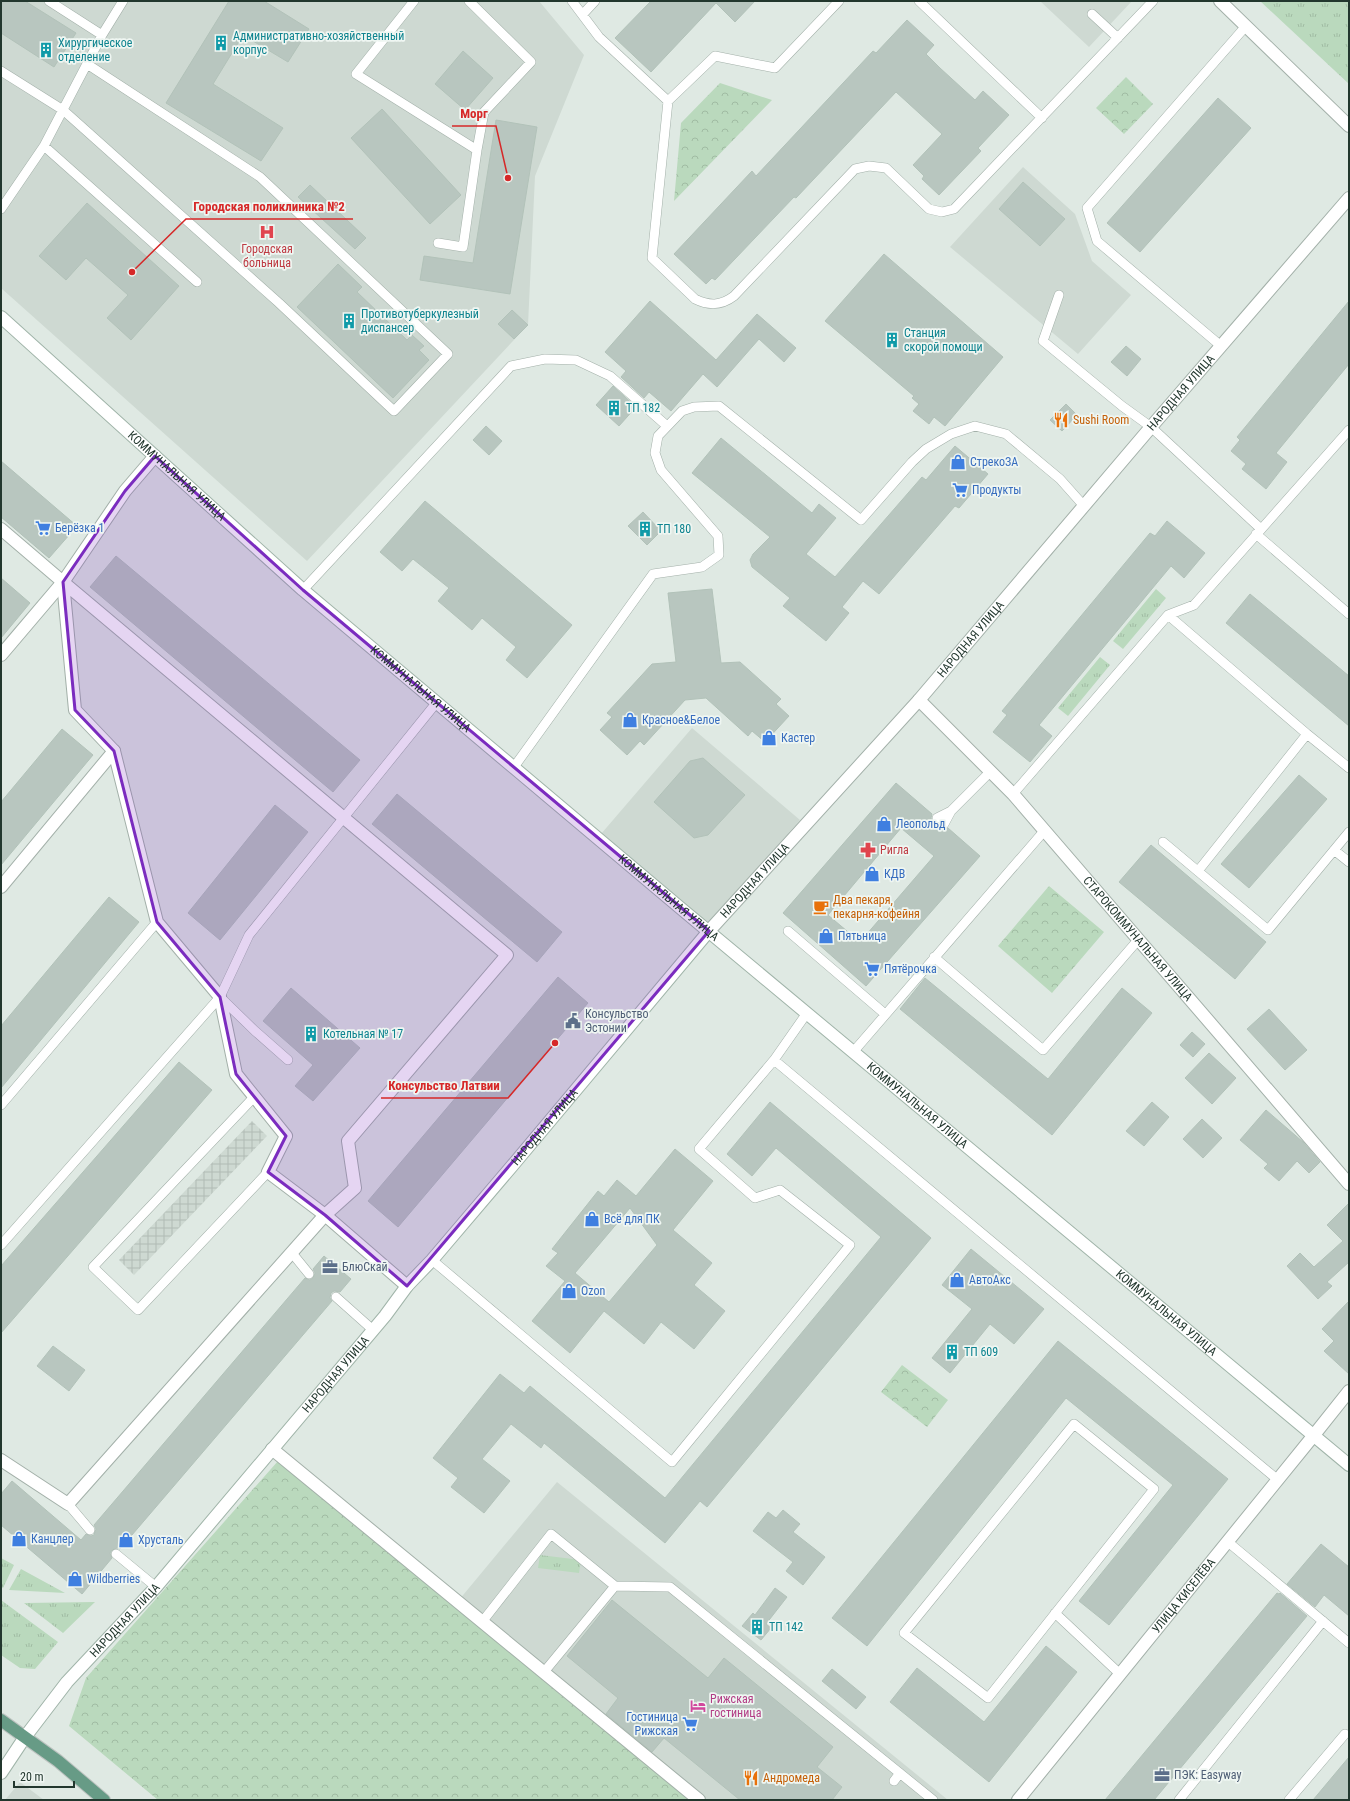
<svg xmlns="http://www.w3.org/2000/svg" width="1350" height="1801" font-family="'Roboto Condensed',sans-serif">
<defs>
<pattern id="industrial-grid" width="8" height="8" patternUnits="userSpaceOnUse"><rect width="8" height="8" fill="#ced9d2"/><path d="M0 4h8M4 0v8" fill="none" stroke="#b1bbb5"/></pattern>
<pattern id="grass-tufts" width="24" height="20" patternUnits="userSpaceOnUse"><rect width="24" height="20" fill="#bad9bd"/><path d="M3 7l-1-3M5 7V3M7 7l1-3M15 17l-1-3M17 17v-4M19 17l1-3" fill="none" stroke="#a0bba3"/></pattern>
<pattern id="park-crowns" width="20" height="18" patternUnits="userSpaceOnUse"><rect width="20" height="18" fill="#bad9bd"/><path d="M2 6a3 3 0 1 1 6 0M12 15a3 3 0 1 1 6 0" fill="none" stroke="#a0bba3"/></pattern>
</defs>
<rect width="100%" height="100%" fill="#dfe9e3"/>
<path fill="#ced9d2" d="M1,1H539L584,55L535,176L528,325L307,561L1,288Z
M1040,1H1132L1089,47Z
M1023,167L1075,214L1092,261L1131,295L1078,354L950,247Z
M692,728L800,820L708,924L601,834Z
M557,1482L948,1800H691L454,1606Z
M20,1782L44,1800H5Z"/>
<path fill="url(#industrial-grid)" d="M252,1121L267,1136L134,1275L119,1260Z"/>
<path fill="url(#grass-tufts)" d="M1260,1H1349V84Z
M1156,589L1166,598L1123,649L1113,641Z
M1100,657L1110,665L1068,716L1058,708Z
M540,1555L581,1560L579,1573L538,1568Z
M1,1558L14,1565L3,1588L1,1587Z
M21,1569L65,1593L9,1590Z
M1,1600L58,1642L35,1669L20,1668L1,1655Z
M95,1602L63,1633L24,1603Z"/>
<path fill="url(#park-crowns)" d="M1126,77L1153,104L1124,134L1096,108Z
M720,83L772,100L674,201L681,123Z
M1049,886L1104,932L1052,993L998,946Z
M902,1365L948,1400L927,1427L881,1392Z
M278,1461L691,1800H158L69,1726L86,1678Z"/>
<path fill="#b8c6bf" stroke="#b2c2b9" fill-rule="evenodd" d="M1,1H25L76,33L54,67L1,33Z
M229,1H264L309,29L288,62L243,35L213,84L283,128L261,161L166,103Z
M651,1H755L735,22L716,3L651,72L615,38Z
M907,20L934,45L926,54L940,68L975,100L983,91L1009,115L978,148L981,151L939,195L922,179L924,176L913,165L942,134L896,92L796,198L794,197L715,280L712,278L706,284L674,254L752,171L756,176L873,51L876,53Z
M463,51L493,78L465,110L435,84Z
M1218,98L1251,128L1140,252L1107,223Z
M382,109L461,195L430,224L351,138Z
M496,120L537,127L510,294L420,280L424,256L473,263Z
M1023,182L1065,219L1040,246L999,209Z
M310,185L366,238L355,249L298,197Z
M87,203L179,286L131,340L107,318L128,295L86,258L66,280L39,256Z
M884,254L1003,357L945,426L934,417L929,424L913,411L919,404L912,398L914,396L825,321Z
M338,264L362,287L357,292L407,340L412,335L424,346L419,350L429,360L393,398L297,307Z
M650,301L716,360L757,314L796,348L784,362L759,339L717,387L703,374L671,411L649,392L644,398L621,377L626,371L605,352Z
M1349,301V364L1276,453L1287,462L1266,489L1242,469L1246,464L1231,451L1240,440L1237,437Z
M512,310L528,325L514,339L498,324Z
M1126,346L1141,359L1127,376L1111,362Z
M613,386L636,407L619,426L596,405Z
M1066,404L1077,415L1062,431L1050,420Z
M486,426L502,441L489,455L473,440Z
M721,438L812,513L819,504L836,518L806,554L835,577L922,477L926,480L955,446L988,474L959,508L955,506L879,594L863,581L842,607L849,613L826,641L783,606L790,598L752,567L750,560L753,554L770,537L692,473Z
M1,461L77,526L49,558L1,517Z
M425,501L572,625L527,678L506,660L516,647L482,618L472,630L438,601L449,588L413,559L402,571L380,552Z
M643,512L661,531L647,545L628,526Z
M1167,521L1205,553L1184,578L1171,566L1039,725L1052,736L1030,762L993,732L1007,715L1002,711L1150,533L1155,536Z
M116,556L360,760L333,792L90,587Z
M1,578L30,603L1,638Z
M712,589L721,663L740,662L781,699L776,704L789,716L765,742L752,731L748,736L706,698L685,700L644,745L640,741L627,755L600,730L612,717L607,713L652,664L676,662L668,593Z
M1250,594L1349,676V726L1226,623Z
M62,729L93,755L1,865V802Z
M703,758L745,795L708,835L694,838L654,802L690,761Z
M1299,775L1327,799L1249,888L1221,864Z
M896,783L932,814L931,818L933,823L938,824L942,829L948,828L980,856L866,986L783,913ZM901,828L934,856L860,942L828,915Z
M397,794L562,932L537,962L372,824Z
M275,805L308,832L220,940L188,913Z
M1151,845L1266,942L1235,979L1119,882Z
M109,897L139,922L1,1088V1026Z
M558,977L588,1003L398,1227L368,1201Z
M925,978L1048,1079L1122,988L1152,1013L1052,1135L900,1009Z
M291,988L360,1048L313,1101L295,1086L313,1065L263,1021Z
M1269,1009L1307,1050L1285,1070L1247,1029Z
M1192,1032L1205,1044L1193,1057L1180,1045Z
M1209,1053L1236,1078L1212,1104L1185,1078Z
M179,1062L212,1090L1,1333V1266Z
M770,1102L931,1238L707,1507L700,1501L665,1543L544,1443L541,1448L511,1424L482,1459L510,1481L484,1513L451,1487L458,1478L433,1458L500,1374L524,1393L530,1386L665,1498L881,1237L776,1148L752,1176L727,1154Z
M1152,1102L1169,1117L1144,1146L1126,1131Z
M1266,1110L1303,1142L1320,1162L1309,1173L1297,1161L1279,1181L1264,1168L1268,1164L1240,1140Z
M1202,1119L1222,1138L1203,1158L1183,1139Z
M675,1149L713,1181L673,1230L712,1263L694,1285L725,1311L694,1349L661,1322L644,1344L604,1311L570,1353L532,1321L565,1281L546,1266L558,1253L552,1249L598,1191L604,1196L617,1180L636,1196ZM630,1208L657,1245L609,1302L575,1273Z
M1349,1203V1262L1327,1282L1332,1286L1318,1299L1287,1266L1300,1253L1314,1267L1343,1241L1327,1225Z
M971,1249L1044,1309L1014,1344L990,1324L950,1373L932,1358L972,1309L942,1285Z
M324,1256L351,1279L340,1292L334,1291L331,1293L330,1298L332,1301L120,1549L117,1548L112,1550L110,1553L112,1558L82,1594L1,1525V1494L12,1481L81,1540L86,1534L91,1536L94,1535L96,1529L94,1525L305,1278L310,1280L313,1278L315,1273L313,1269Z
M1349,1301V1374L1324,1351L1334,1341L1322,1329Z
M1058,1341L1228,1479L1109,1625L1079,1601L1173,1485L1066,1398L867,1646L832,1618Z
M53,1346L85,1370L69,1391L37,1366Z
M783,1510L800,1524L793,1532L825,1557L803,1585L786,1571L793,1562L753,1531L768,1512L776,1518Z
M1321,1544L1349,1567V1616L1324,1595L1315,1607L1287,1584Z
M775,1588L787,1597L766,1624L771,1628L761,1640L742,1626L753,1613L755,1615Z
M1277,1593L1279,1594L1280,1593L1307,1616L1154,1800H1105Z
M612,1600L708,1678L724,1658L833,1747L817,1767L842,1787L832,1800H740L664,1738L652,1752L606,1714L618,1698L567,1656Z
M1046,1646L1077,1672L989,1782L890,1702L917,1668L984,1722Z
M832,1669L866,1697L856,1709L822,1681Z
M1349,1757V1800H1313Z"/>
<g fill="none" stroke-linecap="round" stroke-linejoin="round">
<defs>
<path id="lane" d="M49,1L102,35
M414,1L356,74L477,150L484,112L531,62L469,1
M572,1L599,37L668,101
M839,1L775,68L715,56L668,101L652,258L695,299C709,306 721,306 734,296L855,169L869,166L886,168L929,209L942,212L954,209L1153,1
M919,1L1042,118
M583,14L595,1
M1092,14L1118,38
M1,71L63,110L279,303L394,411L448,354L260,177L87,64
M44,146L197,282
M1,209L44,146L102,35L123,1
M438,243L463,247L477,150
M1059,295L1043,341L1122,406L1151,427L1261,529
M1221,346L1097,241L1087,208L1246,26
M1256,534L1349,614
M303,590L511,366L545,359L576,360L610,376L667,426
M1168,615L1307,734L1349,768
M514,767L653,574L702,567L719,555L718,536L661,470L655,453L658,436L682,411L694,407L719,406L861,520L912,462L926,449L951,434L975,426L1006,434L1060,479L1084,506
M1013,794L1168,615L1194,605L1349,430
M951,811L990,772
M937,818L951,811L944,824
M1163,842L1268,930L1349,832
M1334,850L1349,862
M1198,871L1307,734
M788,931L885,1014
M934,957L1043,1050L1138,940
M220,997L249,935L437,702
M854,1051L1045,830
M774,1060L1278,1480
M254,1097L93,1267L138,1310L268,1172
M1,1105L157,922
M1,1245L220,997L255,1031L288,1060
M292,1253L309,1274
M432,1260L672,1462L850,1245L780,1190L755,1198L699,1149L774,1060L807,1013
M336,1297L373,1330
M1074,1424L1154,1489L988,1698L904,1633Z
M68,1504L90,1530
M1228,1542L1349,1643
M116,1554L156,1587
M1055,1613L1120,1674
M482,1622L551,1534L615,1586L670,1587L933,1800
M544,1672L615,1586
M894,1781L900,1773
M1179,1800L1323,1621
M1289,1800L1345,1734"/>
<g id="street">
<path d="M1220,1L1349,126"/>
<path d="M1,529L63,582L125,491L155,456"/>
<path d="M63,582L507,955L348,1141L355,1188L325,1215L268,1172L286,1136L236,1074L220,997L157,922L114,751L75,710Z"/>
<path d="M1,655L63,582"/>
<path id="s1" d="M919,700L1013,794L1349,1184"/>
<path d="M1,887L114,751"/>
<path id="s2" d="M709,931L919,700L1151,427L1349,198"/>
<path d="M272,1449L699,1800"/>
<path d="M1,1460L68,1504L325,1215L407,1286"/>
<path id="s3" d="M1018,1800L1314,1435L1349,1391"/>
</g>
<g id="secondary">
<path id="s4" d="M1,317L303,590L684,911L1349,1465"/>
<path id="s5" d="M1,1773L25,1737L67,1682L156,1587L385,1316L407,1286L432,1260L512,1166L709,931"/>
</g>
<path id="primary" d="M1,1720L58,1761L104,1800"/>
</defs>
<use href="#lane" stroke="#a3b0a9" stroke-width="10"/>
<use href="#street" stroke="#a3b0a9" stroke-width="14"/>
<use href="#secondary" stroke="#a0b4a9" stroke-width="14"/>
<use href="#primary" stroke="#bdc3c0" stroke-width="14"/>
<use href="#lane" stroke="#fff" stroke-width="9"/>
<use href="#street" stroke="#fff" stroke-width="12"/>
<use href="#secondary" stroke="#fff" stroke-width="12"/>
<use href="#primary" stroke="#679b86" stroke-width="12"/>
</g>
<path fill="#7b2cbf" fill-opacity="0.2" stroke="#7b2cbf" stroke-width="3" stroke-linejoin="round" d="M155,456L303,590L709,931L407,1286L325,1215L268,1172L286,1136L236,1074L220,997L157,922L114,751L75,710L63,582L125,491Z"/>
<defs>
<symbol id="building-bare" viewBox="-9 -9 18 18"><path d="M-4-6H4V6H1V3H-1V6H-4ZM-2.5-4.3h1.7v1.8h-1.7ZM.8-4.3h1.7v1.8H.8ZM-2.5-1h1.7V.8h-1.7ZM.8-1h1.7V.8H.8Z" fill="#0f9aa8" stroke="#eff6f2" stroke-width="2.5" paint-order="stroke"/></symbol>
<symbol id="hospital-bare" viewBox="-9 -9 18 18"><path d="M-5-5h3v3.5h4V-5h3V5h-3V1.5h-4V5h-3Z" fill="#e0444e" stroke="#eff6f2" stroke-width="2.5" paint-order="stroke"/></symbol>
<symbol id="restaurant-bare" viewBox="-9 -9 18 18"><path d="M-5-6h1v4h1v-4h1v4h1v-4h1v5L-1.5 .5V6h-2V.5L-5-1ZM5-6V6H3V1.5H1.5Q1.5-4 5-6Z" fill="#e8710a" stroke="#eff6f2" stroke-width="2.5" paint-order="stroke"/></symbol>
<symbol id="shop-bare" viewBox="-9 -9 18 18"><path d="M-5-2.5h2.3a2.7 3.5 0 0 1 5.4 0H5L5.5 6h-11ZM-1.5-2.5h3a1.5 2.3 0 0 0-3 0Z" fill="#3f7fe0" stroke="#eff6f2" stroke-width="2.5" paint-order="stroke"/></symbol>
<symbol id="supermarket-bare" viewBox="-9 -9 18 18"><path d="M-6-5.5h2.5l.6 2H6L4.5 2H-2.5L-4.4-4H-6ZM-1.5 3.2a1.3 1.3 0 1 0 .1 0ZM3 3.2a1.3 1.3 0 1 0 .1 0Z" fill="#3f7fe0" stroke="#eff6f2" stroke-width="2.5" paint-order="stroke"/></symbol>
<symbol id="pharmacy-bare" viewBox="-9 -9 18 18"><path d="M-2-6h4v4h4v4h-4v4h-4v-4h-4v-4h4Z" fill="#e0444e" stroke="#eff6f2" stroke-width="2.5" paint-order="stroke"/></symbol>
<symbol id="cafe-bare" viewBox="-9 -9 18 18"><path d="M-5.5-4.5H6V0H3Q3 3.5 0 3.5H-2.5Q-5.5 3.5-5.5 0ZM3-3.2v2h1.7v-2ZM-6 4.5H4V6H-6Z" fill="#e8710a" stroke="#eff6f2" stroke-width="2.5" paint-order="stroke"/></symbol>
<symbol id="civic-bare" viewBox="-9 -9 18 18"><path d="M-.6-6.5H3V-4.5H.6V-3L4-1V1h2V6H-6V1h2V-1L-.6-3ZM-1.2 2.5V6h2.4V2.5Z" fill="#5c6f8a" stroke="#eff6f2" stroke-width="2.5" paint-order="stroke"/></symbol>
<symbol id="office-bare" viewBox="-9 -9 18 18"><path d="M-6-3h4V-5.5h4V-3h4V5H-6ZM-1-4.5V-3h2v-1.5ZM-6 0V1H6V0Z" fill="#5c6f8a" stroke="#eff6f2" stroke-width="2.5" paint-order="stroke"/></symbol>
<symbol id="hotel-bare" viewBox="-9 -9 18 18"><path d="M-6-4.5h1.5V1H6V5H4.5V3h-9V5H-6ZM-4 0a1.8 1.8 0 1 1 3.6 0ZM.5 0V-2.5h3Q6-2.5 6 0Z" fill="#d1479c" stroke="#eff6f2" stroke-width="2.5" paint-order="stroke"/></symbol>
</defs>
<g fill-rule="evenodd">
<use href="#building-bare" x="210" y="32" width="22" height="22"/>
<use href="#building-bare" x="35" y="39" width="22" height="22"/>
<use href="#hospital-bare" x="256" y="221" width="22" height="22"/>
<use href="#building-bare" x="338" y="310" width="22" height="22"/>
<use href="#building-bare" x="881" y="329" width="22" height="22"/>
<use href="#building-bare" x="603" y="397" width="22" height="22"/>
<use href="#restaurant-bare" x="1050" y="409" width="22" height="22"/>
<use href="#shop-bare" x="947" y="451" width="22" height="22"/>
<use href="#supermarket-bare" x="949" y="479" width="22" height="22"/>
<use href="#supermarket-bare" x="32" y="517" width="22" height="22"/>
<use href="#building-bare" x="634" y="518" width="22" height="22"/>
<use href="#shop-bare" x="619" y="709" width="22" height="22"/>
<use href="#shop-bare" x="758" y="727" width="22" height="22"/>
<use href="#shop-bare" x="873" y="813" width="22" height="22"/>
<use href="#pharmacy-bare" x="857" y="839" width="22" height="22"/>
<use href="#shop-bare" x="861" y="863" width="22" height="22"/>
<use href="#cafe-bare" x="810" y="896" width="22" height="22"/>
<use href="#shop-bare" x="815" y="925" width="22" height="22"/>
<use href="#supermarket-bare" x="861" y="958" width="22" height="22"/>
<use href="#civic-bare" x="562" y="1010" width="22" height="22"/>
<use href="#building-bare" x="300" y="1023" width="22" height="22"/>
<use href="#shop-bare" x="581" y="1208" width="22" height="22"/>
<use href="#office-bare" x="319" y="1256" width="22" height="22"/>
<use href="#shop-bare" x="946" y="1269" width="22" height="22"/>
<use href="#shop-bare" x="558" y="1280" width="22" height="22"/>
<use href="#building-bare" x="941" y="1341" width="22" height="22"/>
<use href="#shop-bare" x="8" y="1528" width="22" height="22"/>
<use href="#shop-bare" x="115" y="1529" width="22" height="22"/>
<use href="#shop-bare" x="64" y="1568" width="22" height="22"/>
<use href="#building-bare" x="746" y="1616" width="22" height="22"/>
<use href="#hotel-bare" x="687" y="1695" width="22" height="22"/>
<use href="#supermarket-bare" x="679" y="1713" width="22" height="22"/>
<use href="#office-bare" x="1151" y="1764" width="22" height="22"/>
<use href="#restaurant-bare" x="740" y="1767" width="22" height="22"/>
</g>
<g text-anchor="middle" stroke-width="3.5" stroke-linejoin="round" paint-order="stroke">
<g font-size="12" fill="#0d838f" stroke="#eff6f2" text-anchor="start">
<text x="233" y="40">Административно-хозяйственный<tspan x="233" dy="14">корпус</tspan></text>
<text x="58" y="47">Хирургическое<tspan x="58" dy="14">отделение</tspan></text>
<text x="361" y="318">Противотуберкулезный<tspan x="361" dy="14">диспансер</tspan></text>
<text x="904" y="337">Станция<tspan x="904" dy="14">скорой помощи</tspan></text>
<text x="626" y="412">ТП 182</text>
<text x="657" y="533">ТП 180</text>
<text x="323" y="1038">Котельная № 17</text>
<text x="964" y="1356">ТП 609</text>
<text x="769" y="1631">ТП 142</text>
</g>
<g font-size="12" fill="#be3a42" stroke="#eff6f2">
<text x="267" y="253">Городская<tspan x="267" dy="14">больница</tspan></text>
<text x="880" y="854" text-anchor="start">Ригла</text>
</g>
<g font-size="12" fill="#22372e" stroke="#eff6f2">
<text dy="4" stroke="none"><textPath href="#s2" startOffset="716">НАРОДНАЯ УЛИЦА</textPath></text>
<text dy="4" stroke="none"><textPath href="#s4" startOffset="237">КОММУНАЛЬНАЯ УЛИЦА</textPath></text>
<text dy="4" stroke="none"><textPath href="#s2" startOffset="392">НАРОДНАЯ УЛИЦА</textPath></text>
<text dy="4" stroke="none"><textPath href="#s4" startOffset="561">КОММУНАЛЬНАЯ УЛИЦА</textPath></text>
<text dy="4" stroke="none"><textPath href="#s2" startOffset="68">НАРОДНАЯ УЛИЦА</textPath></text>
<text dy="4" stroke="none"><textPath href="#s4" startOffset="885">КОММУНАЛЬНАЯ УЛИЦА</textPath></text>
<text dy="4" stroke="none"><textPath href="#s1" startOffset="324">СТАРОКОММУНАЛЬНАЯ УЛИЦА</textPath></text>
<text dy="4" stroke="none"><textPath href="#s4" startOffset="1209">КОММУНАЛЬНАЯ УЛИЦА</textPath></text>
<text dy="4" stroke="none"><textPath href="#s5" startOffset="845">НАРОДНАЯ УЛИЦА</textPath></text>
<text dy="4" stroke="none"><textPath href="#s4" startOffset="1533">КОММУНАЛЬНАЯ УЛИЦА</textPath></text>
<text dy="4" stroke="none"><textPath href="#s5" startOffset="521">НАРОДНАЯ УЛИЦА</textPath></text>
<text dy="4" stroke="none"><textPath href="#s3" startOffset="263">УЛИЦА КИСЕЛЁВА</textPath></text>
<text dy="4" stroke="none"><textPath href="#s5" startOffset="197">НАРОДНАЯ УЛИЦА</textPath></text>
</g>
<g font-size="12" fill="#c56008" stroke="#eff6f2" text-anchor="start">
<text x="1073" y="424">Sushi Room</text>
<text x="833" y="904">Два пекаря,<tspan x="833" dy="14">пекарня-кофейня</tspan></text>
<text x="763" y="1782">Андромеда</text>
</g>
<g font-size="12" fill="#366cbe" stroke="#eff6f2" text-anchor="start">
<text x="970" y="466">СтрекоЗА</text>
<text x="972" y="494">Продукты</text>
<text x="55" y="532">Берёзка 1</text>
<text x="642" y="724">Красное&amp;Белое</text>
<text x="781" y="742">Кастер</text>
<text x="896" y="828">Леопольд</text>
<text x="884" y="878">КДВ</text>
<text x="838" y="940">Пятьница</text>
<text x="884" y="973">Пятёрочка</text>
<text x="604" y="1223">Всё для ПК</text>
<text x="969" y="1284">АвтоАкс</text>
<text x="581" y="1295">Ozon</text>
<text x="31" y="1543">Канцлер</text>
<text x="138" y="1544">Хрусталь</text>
<text x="87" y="1583">Wildberries</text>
<text x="678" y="1721" text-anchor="end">Гостиница<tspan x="678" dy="14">Рижская</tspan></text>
</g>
<g font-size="12" fill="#4e5e75" stroke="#eff6f2" text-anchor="start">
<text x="585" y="1018">Консульство<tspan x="585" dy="14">Эстонии</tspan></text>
<text x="342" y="1271">БлюСкай</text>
<text x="1174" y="1779">ПЭК: Easyway</text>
</g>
<g font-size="12" fill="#b23c85" stroke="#eff6f2" text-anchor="start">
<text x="710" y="1703">Рижская<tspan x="710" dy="14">гостиница</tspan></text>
</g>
</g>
<path fill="none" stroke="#d62828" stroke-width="1.5" d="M508 178L496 126H452M132 272L186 219H353M555 1043L508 1098H381"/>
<g fill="#d62828" stroke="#eff6f2" stroke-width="1.5">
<circle cx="508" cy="178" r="4"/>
<circle cx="132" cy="272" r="4"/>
<circle cx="555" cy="1043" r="4"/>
</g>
<g font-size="13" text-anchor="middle" font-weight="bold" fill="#d62828" stroke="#eff6f2" stroke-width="3.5" stroke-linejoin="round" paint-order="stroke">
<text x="474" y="118">Морг</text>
<text x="269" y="211">Городская поликлиника №2</text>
<text x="444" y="1090">Консульство Латвии</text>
</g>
<rect width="1350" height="1801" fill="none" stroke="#22372e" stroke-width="4"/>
<path d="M14 1781v6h60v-6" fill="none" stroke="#22372e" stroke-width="2"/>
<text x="20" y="1781" font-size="12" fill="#22372e" stroke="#eff6f2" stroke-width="3" paint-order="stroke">20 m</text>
</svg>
